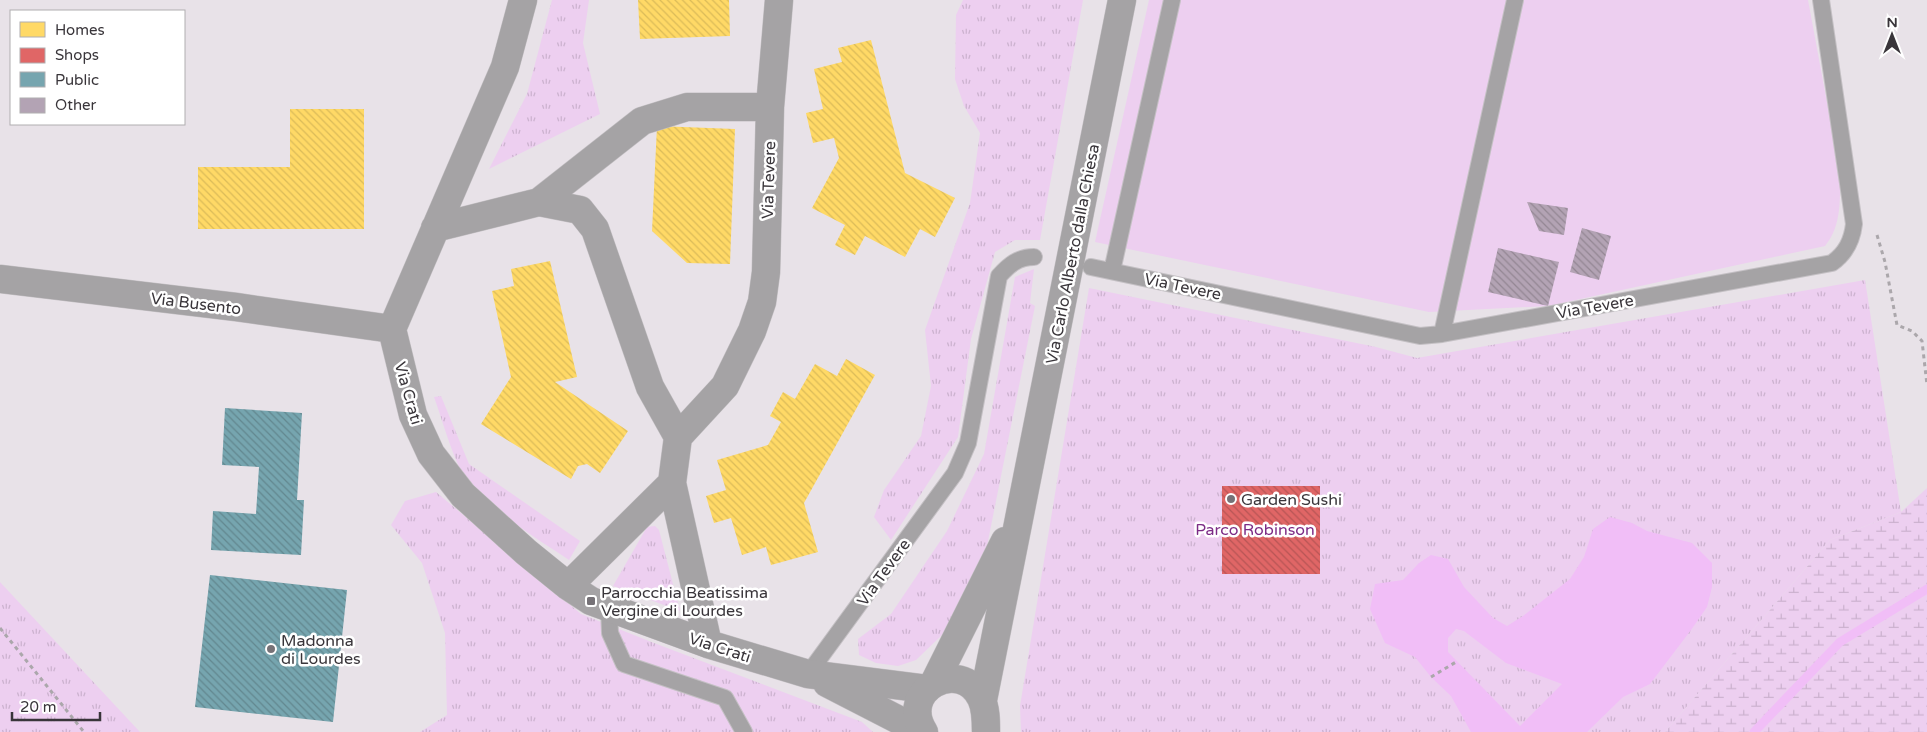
<svg xmlns="http://www.w3.org/2000/svg" width="1927" height="732" font-family="'Varela Round',sans-serif">
<defs>
<pattern id="grass-tufts" width="24" height="20" patternUnits="userSpaceOnUse" patternTransform="scale(1.25)"><rect width="24" height="20" fill="#edcff0"/><path d="M3 7l-1-3M5 7V3M7 7l1-3M15 17l-1-3M17 17v-4M19 17l1-3" fill="none" stroke="#ccb2cf"/></pattern>
<pattern id="wetland-marsh" width="20" height="14" patternUnits="userSpaceOnUse" patternTransform="scale(1.25)"><rect width="20" height="14" fill="#edcff0"/><path d="M1 5h8M5 5V1M11 12h8M15 12V8" fill="none" stroke="#ccb2cf"/></pattern>
<pattern id="homes-back-hatch" width="6" height="6" patternUnits="userSpaceOnUse" patternTransform="scale(1.25)"><rect width="6" height="6" fill="#ffd966"/><path d="M-1 5l2 2M0 0l6 6M5-1l2 2" fill="none" stroke="#dbbb59"/></pattern>
<pattern id="shops-back-hatch" width="6" height="6" patternUnits="userSpaceOnUse" patternTransform="scale(1.25)"><rect width="6" height="6" fill="#e06666"/><path d="M-1 5l2 2M0 0l6 6M5-1l2 2" fill="none" stroke="#b75555"/></pattern>
<pattern id="public-back-hatch" width="6" height="6" patternUnits="userSpaceOnUse" patternTransform="scale(1.25)"><rect width="6" height="6" fill="#76a5af"/><path d="M-1 5l2 2M0 0l6 6M5-1l2 2" fill="none" stroke="#62878f"/></pattern>
<pattern id="building-back-hatch" width="6" height="6" patternUnits="userSpaceOnUse" patternTransform="scale(1.25)"><rect width="6" height="6" fill="#b3a3b4"/><path d="M-1 5l2 2M0 0l6 6M5-1l2 2" fill="none" stroke="#938693"/></pattern>
</defs>
<rect width="100%" height="100%" fill="#e8e2e8"/>
<path fill="url(#grass-tufts)" d="M552,0H589L583,43L600,114L489,169L527,94Z
M963,0H1083L1040,240H1015L995,252L971,339L958,437L891,540L874,517L884,490L921,436L931,386L925,330L970,203L980,133L964,106L955,79L956,15Z
M1034,269L1030,303L1035,306L986,551L943,634L916,660L898,666L876,663L859,655L858,639L891,614L947,531L984,454L1015,277Z
M1865,280L1901,512L1830,540L1665,732H1021L1020,706L1089,288L1376,347L1417,358Z
M441,396L469,464L580,541L569,560C539,540 478,503 462,473C450,449 443,422 434,397Z
M436,492L581,614L654,643L862,722L873,732H420L447,715L445,633L422,563L391,525L405,501Z
M655,526L659,530L680,611L613,586L647,527Z
M0,582L140,732H0Z"/>
<path fill="url(#wetland-marsh)" d="M1927,488V732H1665L1830,540L1901,512Z"/>
<path fill="#edcff0" d="M1149,0H1808L1840,173C1840,198 1842,226 1825,246L1548,306L1429,312L1095,242Z"/>
<path fill="#f1bef7" fill-rule="evenodd" d="M1610,517L1632,523L1647,531L1692,543L1712,563V587L1707,607L1691,630L1650,684L1623,697L1587,732H1471L1451,696L1431,677L1415,657L1385,643L1370,609L1375,584L1403,580L1419,563L1431,555L1448,559L1464,587L1493,618L1507,626L1523,616L1570,579L1584,557L1593,529ZM1456,629L1464,631L1506,663L1562,684L1520,726L1448,652V638Z"/>
<path fill="url(#homes-back-hatch)" d="M638,0H729L730,36L640,39Z
M871,40L905,173L955,198L935,237L920,229L905,257L865,236L855,255L835,245L845,225L812,208L839,158L834,138L813,143L806,113L823,109L814,69L842,62L838,48Z
M290,109H364V229H198V167H290Z
M657,126L735,129L730,264L687,263L652,231Z
M550,261L577,377L555,382L628,431L600,473L587,464L578,466L571,479L481,424L511,377L492,291L514,286L511,269Z
M846,359L875,375L804,503L818,552L771,565L766,547L742,555L731,518L714,523L706,496L726,490L717,460L768,445L781,422L770,416L783,392L795,399L815,364L837,376Z"/>
<path fill="url(#shops-back-hatch)" d="M1222,486H1320V574H1222Z"/>
<path fill="url(#public-back-hatch)" d="M225,408L302,413L297,500H304L301,555L211,550L213,511L256,514L259,467L222,465Z
M210,575L347,590L333,722L195,707Z"/>
<g fill="none" stroke-linecap="round" stroke-linejoin="round">
<path stroke="#f1bef7" stroke-width="9" d="M1754,732L1840,642L1927,589"/>
</g>
<path fill="url(#building-back-hatch)" d="M1527,202L1568,208L1564,235L1539,231Z
M1582,228L1611,236L1599,280L1570,272Z
M1498,248L1559,262L1548,306L1488,292Z"/>
<g fill="none" stroke-linecap="round" stroke-linejoin="round">
<defs>
<path id="service" d="M1091,267L1420,336L1442,334L1832,263C1846,253 1852,241 1854,224L1821,0
M1112,271L1172,0
M1442,334L1515,0
M609,608L610,633L624,664L725,698L744,732
M808,674L955,473L968,443L999,276C1009,265 1018,257 1034,257"/>
<path id="minor" d="M523,0L505,67L392,329L413,415L431,454L463,495L526,552L568,586L591,601L708,644L808,674L927,689
M539,202L642,121L687,107H770L779,0
M435,228L539,202L580,210L595,229L650,387L678,437L672,483L568,586
M0,279L236,307L392,329
M678,437L725,386L752,331L762,302L766,272L770,107
M672,483L708,644
M827,683L922,732"/>
<path id="tertiary" d="M934,683L1005,541
M983,700L1122,0
M924,732C897,690 960,656 981,698C986,708 986,721 986,732"/>
</defs>
<use href="#service" stroke="#c4c0c4" stroke-width="18"/>
<use href="#minor" stroke="#c4c0c4" stroke-width="29"/>
<use href="#tertiary" stroke="#c4c0c4" stroke-width="29"/>
<path stroke="#aba7ab" stroke-width="3" stroke-dasharray="4 4" stroke-linecap="butt" d="M1877,235L1885,262L1897,325L1912,331L1922,341L1927,385
M0,628L84,732
M1431,677L1456,662"/>
<use href="#service" stroke="#a5a3a5" stroke-width="16"/>
<use href="#minor" stroke="#a5a3a5" stroke-width="28"/>
<use href="#tertiary" stroke="#a5a3a5" stroke-width="28"/>
</g>
<g fill="#767277" stroke="#fff" stroke-width="2">
<circle cx="1231" cy="499" r="5"/>
<rect x="586" y="596" width="10" height="10" rx="2.5"/>
<circle cx="271" cy="649" r="5"/>
</g>
<g text-anchor="middle" stroke-width="5" stroke-linejoin="round" paint-order="stroke">
<g font-size="16" fill="#39353a" stroke="#fff">
<text transform="translate(768 180) rotate(-88)" y="6">Via Tevere</text>
<text transform="translate(1072 254) rotate(-79)" y="6">Via Carlo Alberto dalla Chiesa</text>
<text transform="translate(1183 286) rotate(12)" y="6">Via Tevere</text>
<text transform="translate(196 303) rotate(7)" y="6">Via Busento</text>
<text transform="translate(1595 306) rotate(-10)" y="6">Via Tevere</text>
<text transform="translate(409 393) rotate(74)" y="6">Via Crati</text>
<text transform="translate(883 572) rotate(-54)" y="6">Via Tevere</text>
<text transform="translate(720 647) rotate(18)" y="6">Via Crati</text>
</g>
<g font-size="16" fill="#39353a" stroke="#fff" text-anchor="start">
<text x="1241" y="505">Garden Sushi</text>
<text x="601" y="598">Parrocchia Beatissima<tspan x="601" dy="18">Vergine di Lourdes</tspan></text>
<text x="281" y="646">Madonna<tspan x="281" dy="18">di Lourdes</tspan></text>
</g>
<g font-size="16" fill="#7c2b86" stroke="#fff">
<text x="1255" y="535">Parco Robinson</text>
</g>
</g>
<rect x="10" y="10" width="175" height="115" fill="#ffffff" stroke="#b0aeb0"/>
<rect x="20" y="22" width="25" height="15" fill="#ffd966" stroke="#b0aeb0"/>
<text x="55" y="35" font-size="15" fill="#39353a">Homes</text>
<rect x="20" y="48" width="25" height="15" fill="#e06666" stroke="#b0aeb0"/>
<text x="55" y="60" font-size="15" fill="#39353a">Shops</text>
<rect x="20" y="72" width="25" height="15" fill="#76a5af" stroke="#b0aeb0"/>
<text x="55" y="85" font-size="15" fill="#39353a">Public</text>
<rect x="20" y="98" width="25" height="15" fill="#b3a3b4" stroke="#b0aeb0"/>
<text x="55" y="110" font-size="15" fill="#39353a">Other</text>
<g transform="translate(1892 35)" stroke="#ffffff" stroke-width="4" paint-order="stroke">
<path d="M0-4L9 19L0 12L-9 19Z" fill="#39353a"/>
<text y="-8" font-size="14" font-weight="bold" text-anchor="middle" fill="#39353a">N</text>
</g>
<path d="M12 712v8h88v-8" fill="none" stroke="#39353a" stroke-width="2.5"/>
<text x="20" y="712" font-size="15" fill="#39353a" stroke="#ffffff" stroke-width="4" paint-order="stroke">20 m</text>
</svg>
